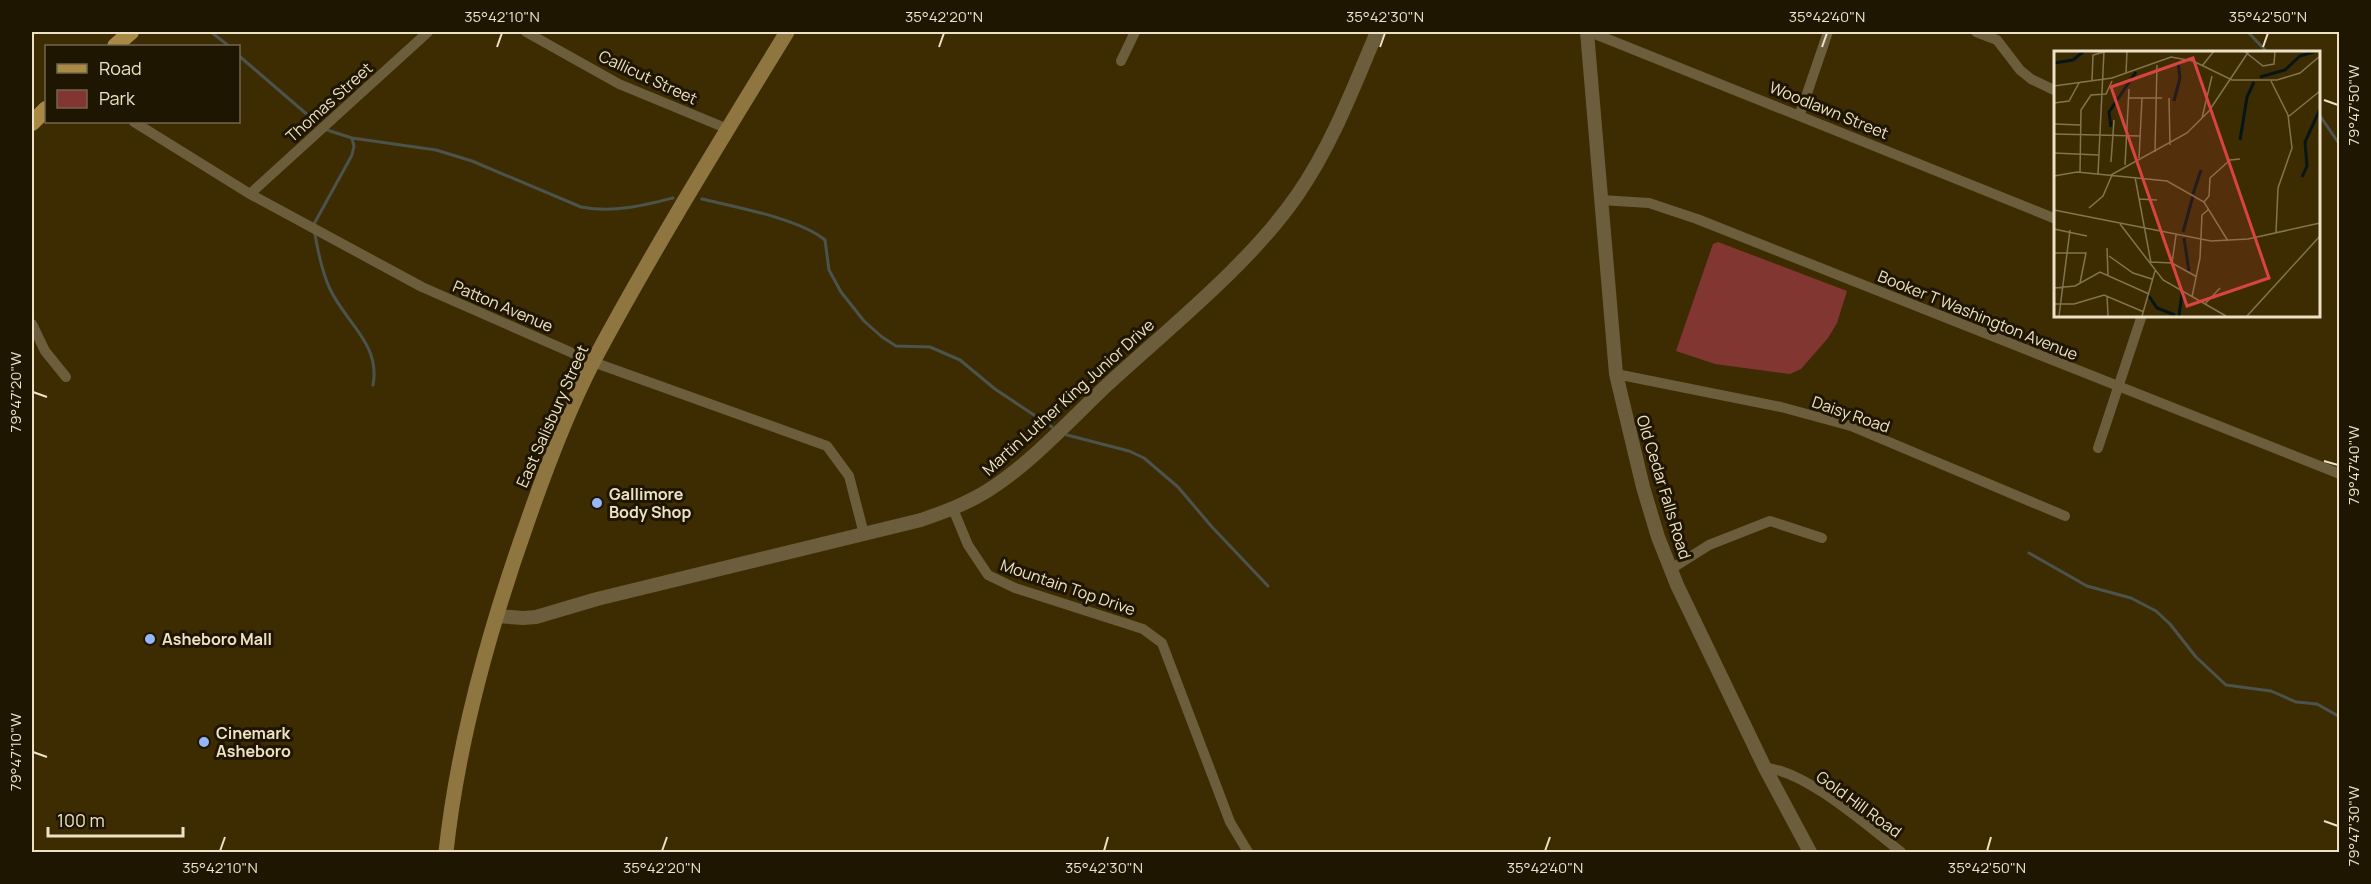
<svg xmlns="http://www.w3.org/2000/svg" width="2371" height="884" font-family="Manrope,sans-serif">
<rect width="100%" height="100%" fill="#3d2c02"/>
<path fill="#823632" d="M1718,242L1847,291L1837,323L1828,338L1801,369L1790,374L1715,364L1676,351L1713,244Z"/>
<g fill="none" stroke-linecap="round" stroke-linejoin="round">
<path stroke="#4b534c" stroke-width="3" d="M211,32L229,46
M2248,32L2267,52
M238,55L317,123
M2318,113L2340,145
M327,130L352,138L436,150L472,161L581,207C614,213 641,206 673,198
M702,199C736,207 800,219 825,240L829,270L841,292L864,321L882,337L896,346L930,347L960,360L995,389L1052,427
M314,224L352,155L354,146L352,139
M315,234C318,252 322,272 330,289C345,322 381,344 373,385
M1067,435L1129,451L1144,458L1178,487L1212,527L1268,586
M2029,553L2087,586L2131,598L2156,611L2170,624L2196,657L2226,685L2271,691L2296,702L2317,704L2340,717"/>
<path stroke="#6c5d3d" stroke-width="10" d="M526,32L619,84L728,129
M1590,32L2056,219
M1976,32L1997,40L2020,70L2031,79L2056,91
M1121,61L1135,32
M1800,114L1828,32
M134,122L250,194L422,287L593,362L827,446L849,476L864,534
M250,194L428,32
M1601,200L1649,203L1697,219L2340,474
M32,324L45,351L66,377
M1616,374L1781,407L1851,426L2065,516
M2098,448L2142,315
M953,509L968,545L988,575L1015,588L1143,629L1162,643L1230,822L1248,852
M1671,569L1709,545L1770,521L1822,538
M1765,768C1805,770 1869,827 1901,852"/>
<path stroke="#6c5d3d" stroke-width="14" d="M1587,32L1616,374L1643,487L1658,537L1677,585L1765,768L1810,852
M496,616L523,618L536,617L597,599L921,520C944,512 966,504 987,491C1029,465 1070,420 1106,386C1169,328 1250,264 1298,194C1332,145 1354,86 1377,32"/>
<path stroke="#8f7641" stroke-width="15" d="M446,852C458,740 489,630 527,523C546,468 567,412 594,360C654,248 721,140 787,32"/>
<path stroke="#a98943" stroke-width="16" d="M115,46L131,32
M32,123L46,109"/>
</g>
<path fill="none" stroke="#ede1c6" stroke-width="2" d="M497,47L502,33M939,47L944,33M1380,47L1385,33M1822,47L1827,33M2263,47L2268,33M2324,100L2338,105M33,392L47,397M2324,461L2338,465M33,752L47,757M2324,821L2338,826M220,851L225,837M662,851L667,837M1104,851L1108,837M1545,851L1550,837M1987,851L1991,837"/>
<g fill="#96b6fd" stroke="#1f1602" stroke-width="2">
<circle cx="597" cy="503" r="6"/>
<circle cx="150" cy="639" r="6"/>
<circle cx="204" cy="742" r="6"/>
</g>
<g text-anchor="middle" stroke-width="6" stroke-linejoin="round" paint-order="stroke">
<g font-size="16" fill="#ede1c6" stroke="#1f1602">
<text transform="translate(648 77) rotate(25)" y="6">Callicut Street</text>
<text transform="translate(329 102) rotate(-42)" y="6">Thomas Street</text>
<text transform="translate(1829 110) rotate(22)" y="6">Woodlawn Street</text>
<text transform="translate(503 306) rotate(23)" y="6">Patton Avenue</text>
<text transform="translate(1978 315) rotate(22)" y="6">Booker T Washington Avenue</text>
<text transform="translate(1068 397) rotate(-42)" y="6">Martin Luther King Junior Drive</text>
<text transform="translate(1851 414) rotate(19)" y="6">Daisy Road</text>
<text transform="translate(552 416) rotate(-66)" y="6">East Salisbury Street</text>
<text transform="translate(1664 487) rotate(73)" y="6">Old Cedar Falls Road</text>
<text transform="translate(1068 587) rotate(19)" y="6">Mountain Top Drive</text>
<text transform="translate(1859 804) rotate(36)" y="6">Gold Hill Road</text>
</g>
<g font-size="16" font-weight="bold" fill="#ede1c6" stroke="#1f1602" text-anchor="start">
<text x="609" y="500">Gallimore<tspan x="609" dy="18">Body Shop</tspan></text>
<text x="162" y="645">Asheboro Mall</text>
<text x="216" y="739">Cinemark<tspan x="216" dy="18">Asheboro</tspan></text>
</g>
</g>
<g transform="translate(2054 51)">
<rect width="266" height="266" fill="#3d2c02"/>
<path fill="none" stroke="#061618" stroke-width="3" d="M0,12L19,9L30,0M206,26L231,19L246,5L263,0M120,50L126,27L124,11M57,76L55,61L82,21M186,89L193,46L200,31M248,126L253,115L251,91L266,58M139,143L147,119M129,181L139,145M130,187L135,220M95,245L103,257L121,264M125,265L128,242"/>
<path fill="none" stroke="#837450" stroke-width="1.5" d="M190,0L209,15L220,13L221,0M148,15L160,0M72,22L73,0M38,30L39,4L50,1M217,30L234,64L238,97L224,137L222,182M0,35L58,27L117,6L139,10L178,29H223L246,22L266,5M74,47H108M115,47L116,94M0,52L15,50L25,32M234,66L266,40M148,67L158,25M0,73L27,74M0,83L86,85M101,101L103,14M0,102L44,104M85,107L88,47M57,111L60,69M71,114L75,38M26,121L27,59L37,44L52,43L58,30M44,123L50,0M57,124L133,82L155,60L195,0M0,125L23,121L113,130L150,151L174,190M81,126L97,212M85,148L103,149M150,151L155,145L156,127L176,109L186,108M35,157L49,145L58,124M0,159L157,190L194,188L266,172M66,173L109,229L172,265M0,178L33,185M53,197L54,224M0,202H32L26,232M55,205L79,222L98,228M97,211L118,212L143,226M118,212L122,184M0,237L21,235L46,221L95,243M53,245L54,265M138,246L146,207L148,164L155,158M0,253H20L50,244L90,261M151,253L166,237M5,265L16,179M88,265L101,220M193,265L266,185"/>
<path fill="#d94440" fill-opacity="0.15" stroke="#d94440" stroke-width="3" d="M139,7L215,227L133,255L57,36Z"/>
<rect width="266" height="266" fill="none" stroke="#ede1c6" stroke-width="3"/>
</g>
<rect width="2371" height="884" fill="none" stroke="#1f1602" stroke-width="66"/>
<rect x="45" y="45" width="195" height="78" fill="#1f1602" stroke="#716750" stroke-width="1.5"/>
<rect x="57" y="64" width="30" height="9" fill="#a98943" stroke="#716750" stroke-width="1.5"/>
<text x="99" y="75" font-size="18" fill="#ede1c6">Road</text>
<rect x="57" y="90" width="30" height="18" fill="#823632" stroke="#716750" stroke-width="1.5"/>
<text x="99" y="105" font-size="18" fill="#ede1c6">Park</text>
<path d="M48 827v9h135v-9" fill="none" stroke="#ede1c6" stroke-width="3"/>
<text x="57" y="827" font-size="18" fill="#ede1c6" stroke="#1f1602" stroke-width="4.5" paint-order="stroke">100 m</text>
<rect x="33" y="33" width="2305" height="818" fill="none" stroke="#ede1c6" stroke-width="2"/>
<g font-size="15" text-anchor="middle" fill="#ede1c6">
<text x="502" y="22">35°42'10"N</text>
<text x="944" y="22">35°42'20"N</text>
<text x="1385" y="22">35°42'30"N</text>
<text x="1827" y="22">35°42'40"N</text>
<text x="2268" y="22">35°42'50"N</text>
<text transform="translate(2354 105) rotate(-90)" y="5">79°47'50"W</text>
<text transform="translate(16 392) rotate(-90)" y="5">79°47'20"W</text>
<text transform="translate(2354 465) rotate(-90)" y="5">79°47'40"W</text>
<text transform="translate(16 752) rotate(-90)" y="5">79°47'10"W</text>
<text transform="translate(2354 826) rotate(-90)" y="5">79°47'30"W</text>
<text x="220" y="873">35°42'10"N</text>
<text x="662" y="873">35°42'20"N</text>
<text x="1104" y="873">35°42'30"N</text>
<text x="1545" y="873">35°42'40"N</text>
<text x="1987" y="873">35°42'50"N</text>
</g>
</svg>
